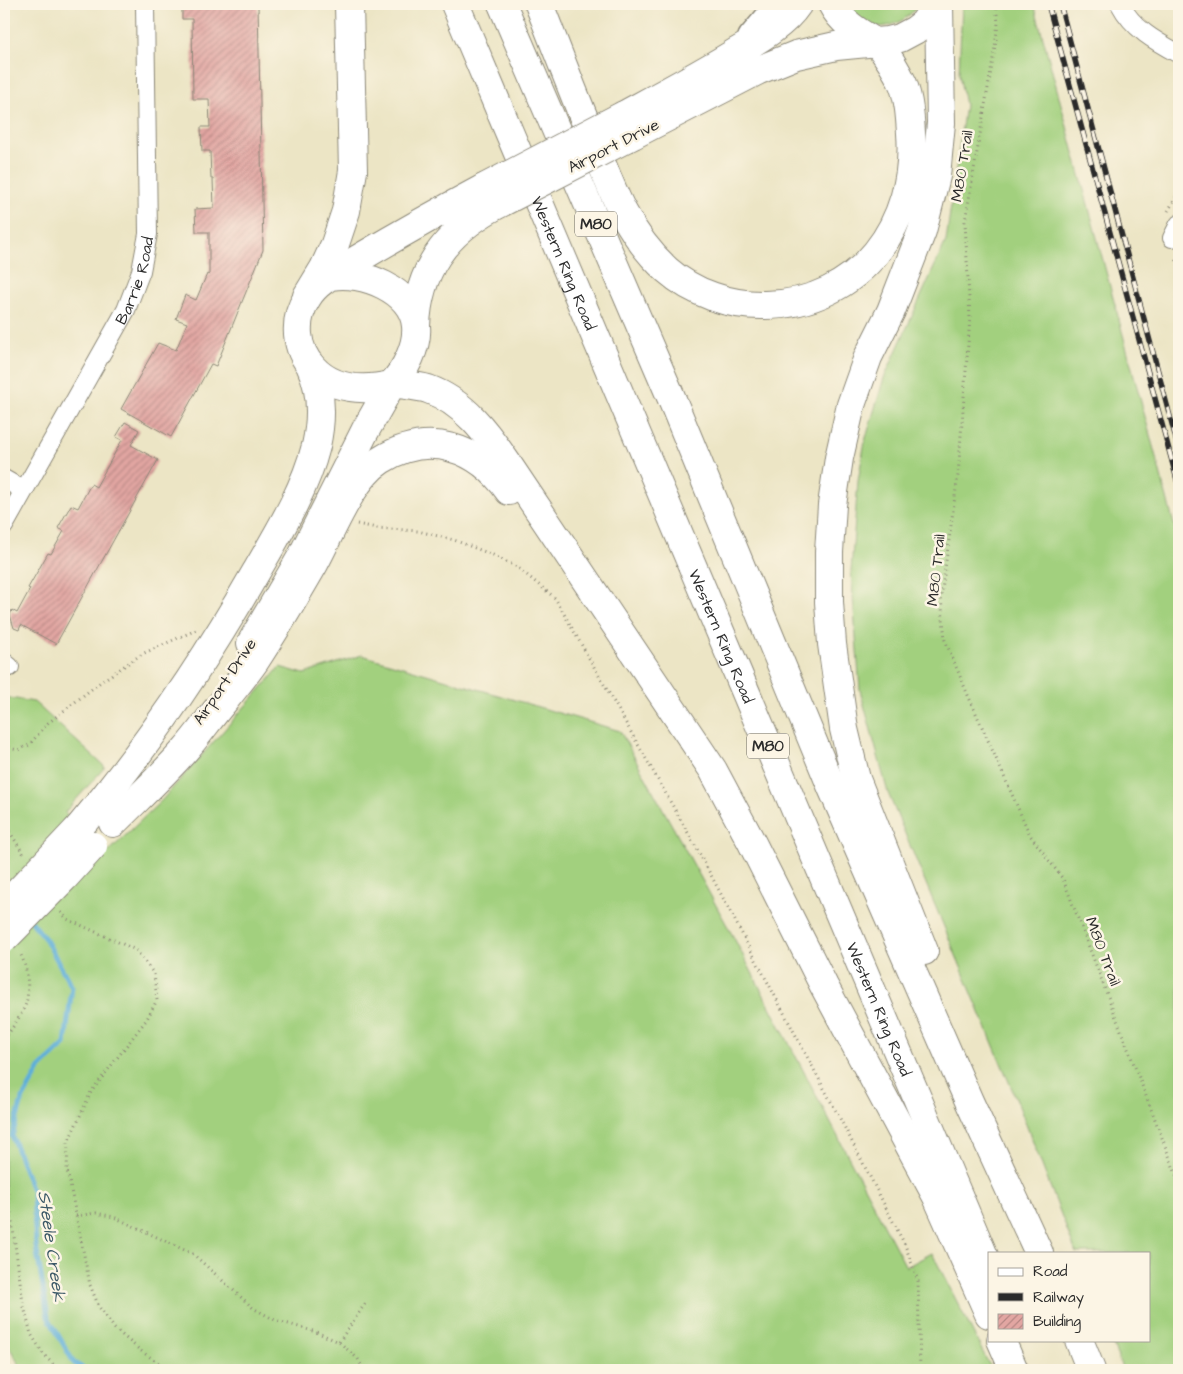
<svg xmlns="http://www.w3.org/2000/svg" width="1183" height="1374" font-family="'Architects Daughter',sans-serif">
<defs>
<pattern id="building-hatch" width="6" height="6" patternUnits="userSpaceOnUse" patternTransform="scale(1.25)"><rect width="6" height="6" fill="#e2a6a2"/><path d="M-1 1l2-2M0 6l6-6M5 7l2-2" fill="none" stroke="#b78784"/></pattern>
</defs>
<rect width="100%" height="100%" fill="#fcf5e5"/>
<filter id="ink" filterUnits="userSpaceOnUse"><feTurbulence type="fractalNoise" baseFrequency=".02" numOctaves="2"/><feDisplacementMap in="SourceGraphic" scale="10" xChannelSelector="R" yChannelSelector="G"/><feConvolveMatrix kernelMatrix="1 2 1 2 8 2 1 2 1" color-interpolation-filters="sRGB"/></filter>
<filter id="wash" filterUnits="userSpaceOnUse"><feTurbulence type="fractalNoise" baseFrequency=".0096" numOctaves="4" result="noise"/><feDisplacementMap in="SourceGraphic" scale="20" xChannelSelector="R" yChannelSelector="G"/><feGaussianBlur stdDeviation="1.12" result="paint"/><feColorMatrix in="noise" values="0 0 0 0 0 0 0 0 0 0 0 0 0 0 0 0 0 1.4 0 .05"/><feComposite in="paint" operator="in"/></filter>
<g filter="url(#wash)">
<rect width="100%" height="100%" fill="#ece5c5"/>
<path fill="#a2d07e" stroke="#667e54" d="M841,4H920C908,19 890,31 869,25C861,22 848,9 841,4Z
M962,4H1034L1179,543V1370H1123L1111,1340H1149V1253H1076L1017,1101L888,793L860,690L851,571L858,481L865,441L884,378L946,241L965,105L959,74Z
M362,655L620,731L734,938L906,1267L932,1253L992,1370H22L4,1337V697L34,702L105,767L65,812L96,864L162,800L280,667L304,674Z"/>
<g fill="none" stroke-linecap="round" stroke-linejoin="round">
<path stroke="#5dafd8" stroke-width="5" d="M32,922L46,940L72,987L65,1044L40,1068L22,1100L12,1136L33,1193L36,1246L48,1317L74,1363L86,1370"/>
</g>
<g id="blocks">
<path fill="url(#building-hatch)" d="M182,4H258L263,250L216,366L211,364L171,437L121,409L158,343L176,350L187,323L176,319L185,295L196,300L207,274L209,275V232H196L195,209L214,208L213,179H211L210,151H202L201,127H210L209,99H193L192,19H182Z
M125,422L139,430L131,445L158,460L56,644L21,625L19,630L14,628L10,615L12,610L17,613L30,589L28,588L48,553L51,554L64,531L58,528L71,505L78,508L91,484L96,487L122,440L116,437Z"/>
</g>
</g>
<g filter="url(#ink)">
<use href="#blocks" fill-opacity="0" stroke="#8c8878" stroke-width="1"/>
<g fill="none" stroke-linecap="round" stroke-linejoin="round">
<defs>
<g id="minor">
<path d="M1120,4C1133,29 1155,41 1179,54"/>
<path d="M1172,238L1179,224"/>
<path d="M4,479L23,490"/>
<path id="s1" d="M4,526L126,310L141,271L148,234L145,4"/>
<path d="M4,662L10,667"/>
</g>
<path id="secondary" d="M751,37L779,4"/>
<path id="primary" d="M832,4C841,22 858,32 875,42
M624,115C663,94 701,74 738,51C759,39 784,25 798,4
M633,135L759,70L796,55L836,46L888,41L900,38L915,30L924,23L937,4
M331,276C362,270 413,290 416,326C418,346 405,371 391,385C364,391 333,390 313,368C295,349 293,320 307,298C317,280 341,270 358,259C400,234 441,211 484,188
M416,326C418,270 445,234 493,207
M251,643L302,556L365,431L391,385
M78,829C146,749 204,663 256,572C279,532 305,490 316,446C322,419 322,390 310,365"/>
<g id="motorway">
<path id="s2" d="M455,4L989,1268"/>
<path d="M502,4L671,397L832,788L969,1101L1039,1253"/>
<path d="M539,4C555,45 571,87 588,128C608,180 624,231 667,270C693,293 730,306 765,305C860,304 918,223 911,133C910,117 909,100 903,84C896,69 887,55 877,42"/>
<path d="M307,296L324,268L335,244L346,211L353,171L349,4"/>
<path d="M393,383C404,385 417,386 428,389C464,402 486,432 507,463L713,770L752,843L824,986L937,1197L989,1314"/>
<path d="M113,823C137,799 162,776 185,750C199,734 211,716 225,700C235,687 246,674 255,661C276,629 295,597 314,564C331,533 351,479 381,460C429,430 478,447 509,491"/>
<path d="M924,951L856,779L844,729L832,644L829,602V552L832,505L839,458L851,405L868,357L891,311L922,231L936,176L941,123L939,4"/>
<path d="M1001,1340L1014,1370"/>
<path d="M1079,1340L1091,1370"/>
</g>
</defs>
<use href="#minor" stroke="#8c8878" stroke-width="20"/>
<use href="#secondary" stroke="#8c8878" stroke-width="28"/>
<use href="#primary" stroke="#8c8878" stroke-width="30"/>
<use href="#motorway" stroke="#8c8878" stroke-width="30"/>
<path stroke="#8c8878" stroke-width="3" stroke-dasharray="1 4" stroke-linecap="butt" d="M996,4L998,23L995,47L965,222L970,318L958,475L941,597L945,640L967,693L1030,835L1063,879L1179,1182
M1168,211L1179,192
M1176,261L1179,256
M357,524L377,528L418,531L454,540L493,555L517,567L555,598L696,847L846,1130L905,1245L918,1281L920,1370
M4,701L8,682
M4,747L18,750L29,745L48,723L102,681L142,654L196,630
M4,823L25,856
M61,912L67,919L136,950L154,974L157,1000L147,1019L91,1092L68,1142L67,1170L90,1285L99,1307L115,1329L141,1351L169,1370
M4,1039C11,1030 25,1011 27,999C29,984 27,966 20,953
M4,1163L23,1303L31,1334L44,1355L59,1370
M76,1216L96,1213L114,1217L193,1254L253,1308L275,1320L316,1332L339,1342L358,1359L364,1370
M339,1342L367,1301"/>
<use href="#minor" stroke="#fff" stroke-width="18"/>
<use href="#secondary" stroke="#fff" stroke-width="25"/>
<use href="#primary" stroke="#fff" stroke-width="28"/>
<use href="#motorway" stroke="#fff" stroke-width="28"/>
<defs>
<path id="rail" d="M1048,4L1179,487
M1060,4L1179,450"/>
</defs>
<use href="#rail" stroke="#2b2b2b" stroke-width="5.5"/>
<use href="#rail" stroke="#fcf5e5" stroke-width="4" stroke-dasharray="11" stroke-linecap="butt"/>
<defs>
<path id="primary-bridge" d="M484,188L624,115
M493,207L633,135
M4,907L78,829
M4,939L64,878L93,846"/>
</defs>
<use href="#primary-bridge" stroke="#8c8878" stroke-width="30" stroke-linecap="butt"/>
<use href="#primary-bridge" stroke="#fff" stroke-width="28"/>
</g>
</g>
<g text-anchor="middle" stroke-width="5" stroke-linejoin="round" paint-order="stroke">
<g fill="#fcf5e5" stroke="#6a6863" stroke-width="1">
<rect x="575" y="211.5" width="42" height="25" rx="4"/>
<rect x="747" y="733.5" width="42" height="25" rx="4"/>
</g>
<g font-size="15" font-weight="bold" fill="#2b2b2b">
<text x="596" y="229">M80</text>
<text x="768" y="751">M80</text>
</g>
<g font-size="16" fill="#2b2b2b" stroke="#fcf5e5">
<text transform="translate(613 145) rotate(-27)" y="6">Airport Drive</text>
<text transform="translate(961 166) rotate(-81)" y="6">M80 Trail</text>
<text dy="6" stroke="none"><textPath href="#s2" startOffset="281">Western Ring Road</textPath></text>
<text dy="6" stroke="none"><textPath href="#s1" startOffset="279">Barrie Road</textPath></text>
<text transform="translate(935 570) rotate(-84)" y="6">M80 Trail</text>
<text dy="6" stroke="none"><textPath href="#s2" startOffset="686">Western Ring Road</textPath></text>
<text transform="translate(224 681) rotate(-56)" y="6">Airport Drive</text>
<text transform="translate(1104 951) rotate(69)" y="6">M80 Trail</text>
<text dy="6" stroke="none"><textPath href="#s2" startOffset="1091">Western Ring Road</textPath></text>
</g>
<g font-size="18" font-style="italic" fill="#3c5968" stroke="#fcf5e5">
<text transform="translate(52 1246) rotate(82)" y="6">Steele Creek</text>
</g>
</g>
<rect width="1183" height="1374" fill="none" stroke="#fcf5e5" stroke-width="20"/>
<rect x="988" y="1252" width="162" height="90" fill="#fcf5e5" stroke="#a8a49b"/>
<rect x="998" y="1268" width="25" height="8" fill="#ffffff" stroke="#a8a49b"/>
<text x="1033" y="1276" font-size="15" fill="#2b2b2b">Road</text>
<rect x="998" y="1293" width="25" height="8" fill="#2b2b2b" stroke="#a8a49b"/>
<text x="1033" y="1302" font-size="15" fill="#2b2b2b">Railway</text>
<rect x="998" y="1314" width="25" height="15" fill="url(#building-hatch)" stroke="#a8a49b"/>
<text x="1033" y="1326" font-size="15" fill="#2b2b2b">Building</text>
</svg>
